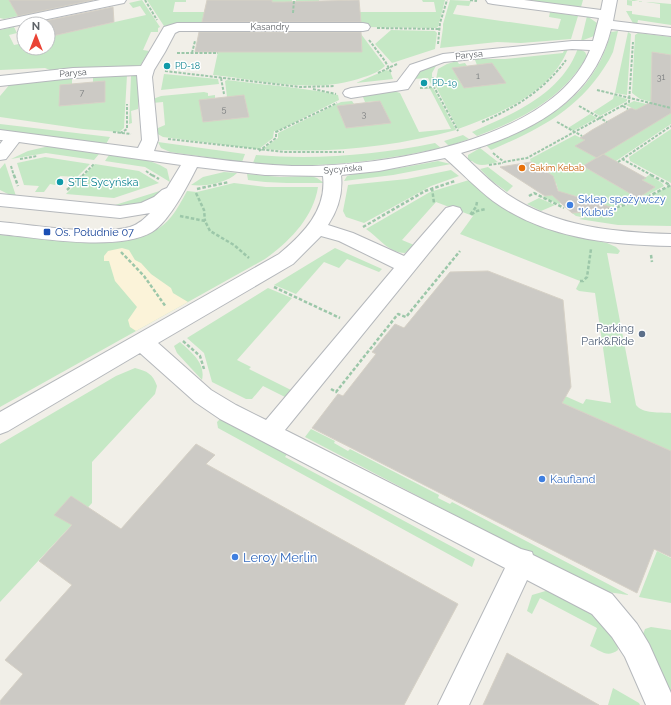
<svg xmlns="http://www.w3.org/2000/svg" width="671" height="705" font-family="Raleway,sans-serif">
<rect width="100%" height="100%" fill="#f1efe8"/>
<path fill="#c5e8c5" d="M0,0H91L4,19L0,18Z
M142,0L160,27L158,28V32H151L143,50L149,51L140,66L91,67L50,70L45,68L0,70V30L14,27L17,33L9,35L14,45L24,43V48H48V37L146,15L140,6L133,8L129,3Z
M147,0H186V2H175L173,12H283V2H272V0H292L289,25L164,26Z
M296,0H319V2L306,12H436L434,2H423L422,0H445L438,27L436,28L294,26Z
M450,0L471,1L469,6L457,5L453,14L558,29L561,19L549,17L550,12L578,16L571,39L521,43L497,42L440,48L443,28V24Z
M528,0H583L581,7Z
M627,0L671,4V25L638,20L637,25H634L626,11H632V14L660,18V4L632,0V6L627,5Z
M587,16L597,23L594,36L581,41Z
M391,30L435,31L437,33L435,49L392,63L375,44Z
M618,31L613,52L609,60C580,109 542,128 491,150L486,145C546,122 594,97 611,32Z
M628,32L631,34L627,95L615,93Z
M638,33L671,37V55L652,52L651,100L671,107L640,99L632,93L635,35Z
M361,34L385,66C380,71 371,75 364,77C315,95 263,80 213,75L218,52H362V41H349Z
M565,48L568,49C551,92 500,114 458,129L435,85L438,69L447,64L457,61L459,64L465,63L467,66L452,68L464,88L505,83L492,63L477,65L475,60L476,59H505L563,53Z
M578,48L585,52L587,56C564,98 520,120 477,136L472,132C513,114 562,94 578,48Z
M437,64L432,73V86L428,78L413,79L419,71Z
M386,70L390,71L393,79L356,83Z
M164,74L218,79L219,84L161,90Z
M127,75L124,128L119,132L83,129L0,117V96L11,83L72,76V84L60,85L59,106L105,102V81L93,82V77Z
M131,76H138V109L131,111L132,123L129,124Z
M227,80C264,85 301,87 338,95L339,100L277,131H274L273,138L259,149L163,137L156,133L158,128L165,125L163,102L152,103L153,99L161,96L204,92L208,93V96L215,95V98L200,100L203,122L249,117L244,95L227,97L225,81Z
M433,88L456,130C392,147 329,154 263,149L278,138V133L341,102L352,101L354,104L337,106L346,128L390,123L380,101L365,102L363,97L366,94L394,91L400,93L419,132L451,129L430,89H419Z
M614,95L627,99V101L600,116L593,112L613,99Z
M634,101L671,110V124L613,163L600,156L636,110L626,105Z
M590,114L597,118L573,131L568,128Z
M0,124L110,137L106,144L0,130Z
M671,129V183L630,161L629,157Z
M463,135L469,139L449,146L444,141Z
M575,135L585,140L576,146L597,158L583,166L638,198L655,187L642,180L649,175L662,183L664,186L640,199L581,217L576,216L572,213L590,212L588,200L572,195L559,204L541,197L559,193L556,183L539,180L536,176L542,169L531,162L530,159Z
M158,142L245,154L242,162L170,152L161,148Z
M435,143L441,148C380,161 316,170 253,163L256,155C317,160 376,155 435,143Z
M49,146L99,154L94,160L46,153L11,159L28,151Z
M480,148L498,162C488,164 479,168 472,161H468V155Z
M109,155C129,158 150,158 167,169L170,182L145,167L105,161Z
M45,157L90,164L77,177L60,176L55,185L50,184L44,192H35L39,186L24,185L17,163Z
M438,161L451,164L393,175L344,181L347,176L358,173L400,168Z
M5,163L16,196L8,194L0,190V169Z
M95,164L139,171L159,183L114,198L66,194Z
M488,167L513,186L507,192L492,181L480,169Z
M451,170L459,176L431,186L364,223L346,217L343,211L348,185L407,179Z
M224,172L237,173C227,183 205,187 191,185L203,177Z
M247,174L280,177L311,176L317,178L324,183C298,183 273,184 248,180Z
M469,180L488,196L554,231L573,236L607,243L616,247L620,251L618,254L607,253L636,405C643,414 660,412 671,413V451L562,403L565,396L583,404L586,399L611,403L595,293L579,291L576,289L580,281L460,234L473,216L436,202L402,240L414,245L405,253C389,253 379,238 366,229L430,192Z
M234,183L266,187H318C313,218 290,241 265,259L0,407V235L97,243C124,243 153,239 171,217C177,210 182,200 187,191L197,192Z
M669,186L671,187V226L618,225L579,219L642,201Z
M166,189C148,203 138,207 115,205Z
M539,198L555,205L541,211L527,204Z
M335,248L382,269L379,272L347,259L339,268L324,262L296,294L274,285Z
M268,288L292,298L237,360L251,367L249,369L291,390L285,397L263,386L252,399H246L212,382L204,353L187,338Z
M180,342C191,352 206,363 202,380L177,353L174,346Z
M135,368C147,371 153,374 157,386L155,394L92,462V503L0,602V444L116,376Z
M222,417L288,453L285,457L475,559L472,567L218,428L217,422Z
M311,429L335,441L334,443L348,451L350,449L439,495L438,498L450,504L452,502L629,595L600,591L305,437Z
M657,551L671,558V603L639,597Z
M549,590L598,616L617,641L618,650C607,658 601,651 590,646L597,628L540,598L532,614L527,611L532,595Z
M651,627L671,630V704L644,641L643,634L645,629Z
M613,688L639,703L640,705H608Z"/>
<path fill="#fbf3d9" d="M122,248L129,250L135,260L141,263L151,274L171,288L173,293L188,302L136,331L130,327L128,320L137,307L115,281L109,261H104V256L108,251Z"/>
<path fill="#cccac5" stroke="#d6d1c6" d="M9,0H93L18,16Z
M207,0H272V2H284L359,0L361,22H202Z
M113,7L114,22L48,37V24H31Z
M199,32H361L362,52H195Z
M652,52L671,55V113L597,158L575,146L585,140L580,138L592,130L631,108L636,110L651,102Z
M492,63L506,83L464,88L452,68Z
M105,81V102L59,106L60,85Z
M244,95L249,117L203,122L199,100Z
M380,101L391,123L346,128L337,106Z
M603,154L646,178L642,180L655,187L638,198L583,166Z
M531,162L553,176L558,191L617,209V210L572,213L552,195L545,196L500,167Z
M488,271L563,300L571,387L562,403L671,451V557L654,549L637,593L312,428L338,394L343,396L376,354L372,352L395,324L404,328L450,272Z
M196,444L215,455L206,464L458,604L404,705H0V701L23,674L5,660L72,585L39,561L72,525L54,515L71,496L121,529Z
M507,653L599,705H483Z"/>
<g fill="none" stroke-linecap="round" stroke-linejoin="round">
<defs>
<path id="minor" d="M100,0H126L124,3L119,4L0,29V21Z
M486,0H524L601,10L603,0H617L613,21L671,28V36L611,29C593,102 528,134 461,153C476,167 490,182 507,194C556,227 613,232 671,234V246C609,245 544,238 493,201C476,188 461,172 445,158L379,171L341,175C343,193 338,210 328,225L353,233L404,256L446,208L453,206L460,208L462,212L285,430L521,549L532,552L533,555L612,594L637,624L649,644L671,693V705H646L625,657L612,637L592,614L527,580L469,705H438L505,568L220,419L195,402L140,353L8,431L0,434V412L279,254C303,234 327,210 323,176L265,175L197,167C188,185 169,222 152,232C118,252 39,238 0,234V222C35,225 97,236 130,227C139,224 144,219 150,213L120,218L0,206V194L120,206L141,203L154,197L162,190L167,188L181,165L19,142L6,159L0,160V144L3,140H0V130L138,148L142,140L137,75L73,78L0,86V76L73,68L141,66L164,27L177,23H363L368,24L370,27L368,30L363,31H179L175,33L165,52L154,70L152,77L158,140L154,151C200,157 245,164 292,166C378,168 553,142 590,50L572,49L444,62L420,71L408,89L351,98L345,96L343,93L345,90L351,88L397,82L410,65L443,54L572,41H593L599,18L493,4L488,3ZM321,236L339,241L394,268L266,420L236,405L211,390L158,343L293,264Z"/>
</defs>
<use href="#minor" stroke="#b5b8bc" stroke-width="2"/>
<path stroke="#9cc7a9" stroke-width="2" stroke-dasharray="3 1.5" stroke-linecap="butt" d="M145,0L157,20
M470,0L477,1
M293,13L294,0
M377,28L440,29
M369,40L385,61L391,72
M438,44L440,23L447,0
M177,53H218
M192,53L195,41
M165,71L300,87L335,86
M378,73L397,64
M433,77L434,87L458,131
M221,78L224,94
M420,88L434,87
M313,89L336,94
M597,90L671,108
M579,106L607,122
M623,106L628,109
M482,122C515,108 544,90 566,60
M557,122L582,136
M113,132L131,134
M120,133L127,129V104
M168,139L284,152H344
M259,151L276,138V132L337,103
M493,153L504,162L527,158L629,102L633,42
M20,159L37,156
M622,159L653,176
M618,162L671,126
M489,165L503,163
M11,166L14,176
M146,171L153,176
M82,176L94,164"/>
<path stroke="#9cc7a9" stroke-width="2.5" stroke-dasharray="3.5 2" stroke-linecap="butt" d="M14,175L18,186
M152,175L159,179
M651,175L670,185
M432,188L434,203
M197,189L229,182
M67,190L83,175
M196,193L204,210L205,221
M529,196L534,193L564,208
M477,202L476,207L470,215L477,211L486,209
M590,215L641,200L671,185
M180,216L205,221L210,231L234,245L249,258
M363,227L425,191L455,181
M121,252L144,276L166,307
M651,255L652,262
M580,281H583L587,277L591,249
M274,287L340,318
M183,341L200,356L204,369
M331,389L336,392L398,314L406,317L460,251"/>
<use href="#minor" fill="#fff" fill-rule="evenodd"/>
</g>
<g fill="#0f9aa8" stroke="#fff" stroke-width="1.5">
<circle cx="167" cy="66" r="4"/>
<circle cx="424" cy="83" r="4"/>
<circle cx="60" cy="182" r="4"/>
</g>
<circle fill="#e8710a" stroke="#fff" stroke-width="1.5" cx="522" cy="168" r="4"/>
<g fill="#3f7fe0" stroke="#fff" stroke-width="1.5">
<circle cx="570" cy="205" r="4"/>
<circle cx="542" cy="479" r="4"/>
<circle cx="235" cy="557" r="4"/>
</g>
<rect fill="#1a4fb4" stroke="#fff" stroke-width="1.5" x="43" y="228" width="8" height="8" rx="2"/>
<circle fill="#5c6f8a" stroke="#fff" stroke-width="1.5" cx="642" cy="334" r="4"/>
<g text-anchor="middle" stroke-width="3" stroke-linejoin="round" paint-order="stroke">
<g font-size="9" fill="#5f6368" stroke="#fff">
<text x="270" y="30">Kasandry</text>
<text transform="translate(469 55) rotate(-6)" y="3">Parysa</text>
<text transform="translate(73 73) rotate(-4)" y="3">Parysa</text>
<text transform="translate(343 169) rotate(-5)" y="3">Sycyńska</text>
</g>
<g font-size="9" fill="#0d838f" stroke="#fff" text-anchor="start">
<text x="175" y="69">PD-18</text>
<text x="432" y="86">PD-19</text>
</g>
<g font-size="9" fill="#7a7d7f">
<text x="478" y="79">1</text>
<text x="661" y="80">31</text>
<text x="82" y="96">7</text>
<text x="224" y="112">5</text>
<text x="364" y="117">3</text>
</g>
<g font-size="9" fill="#c56008" stroke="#fff" text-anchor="start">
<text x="530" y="171">Sakim Kebab</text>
</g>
<g font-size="11" fill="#0d838f" stroke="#fff" text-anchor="start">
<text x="68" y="186">STE Sycyńska</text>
</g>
<g font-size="11" fill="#366cbe" stroke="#fff" text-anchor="start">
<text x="578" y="203">Sklep spożywczy<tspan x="578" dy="13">"Kubuś"</tspan></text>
<text x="550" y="483">Kaufland</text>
</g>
<g font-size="11" fill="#164399" stroke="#fff" text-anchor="start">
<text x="55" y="236">Os. Południe 07</text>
</g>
<g font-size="11" fill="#4e5e75" stroke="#fff" text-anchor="end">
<text x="634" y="332">Parking<tspan x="634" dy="13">Park&amp;Ride</tspan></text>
</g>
<g font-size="13" fill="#366cbe" stroke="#fff" text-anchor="start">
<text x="243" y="562">Leroy Merlin</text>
</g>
</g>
<g transform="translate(36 36)"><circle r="19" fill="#ffffff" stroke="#bfc1c3"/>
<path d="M0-3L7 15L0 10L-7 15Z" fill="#ea4335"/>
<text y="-6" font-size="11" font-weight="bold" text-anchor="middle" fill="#5f6368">N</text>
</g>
</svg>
